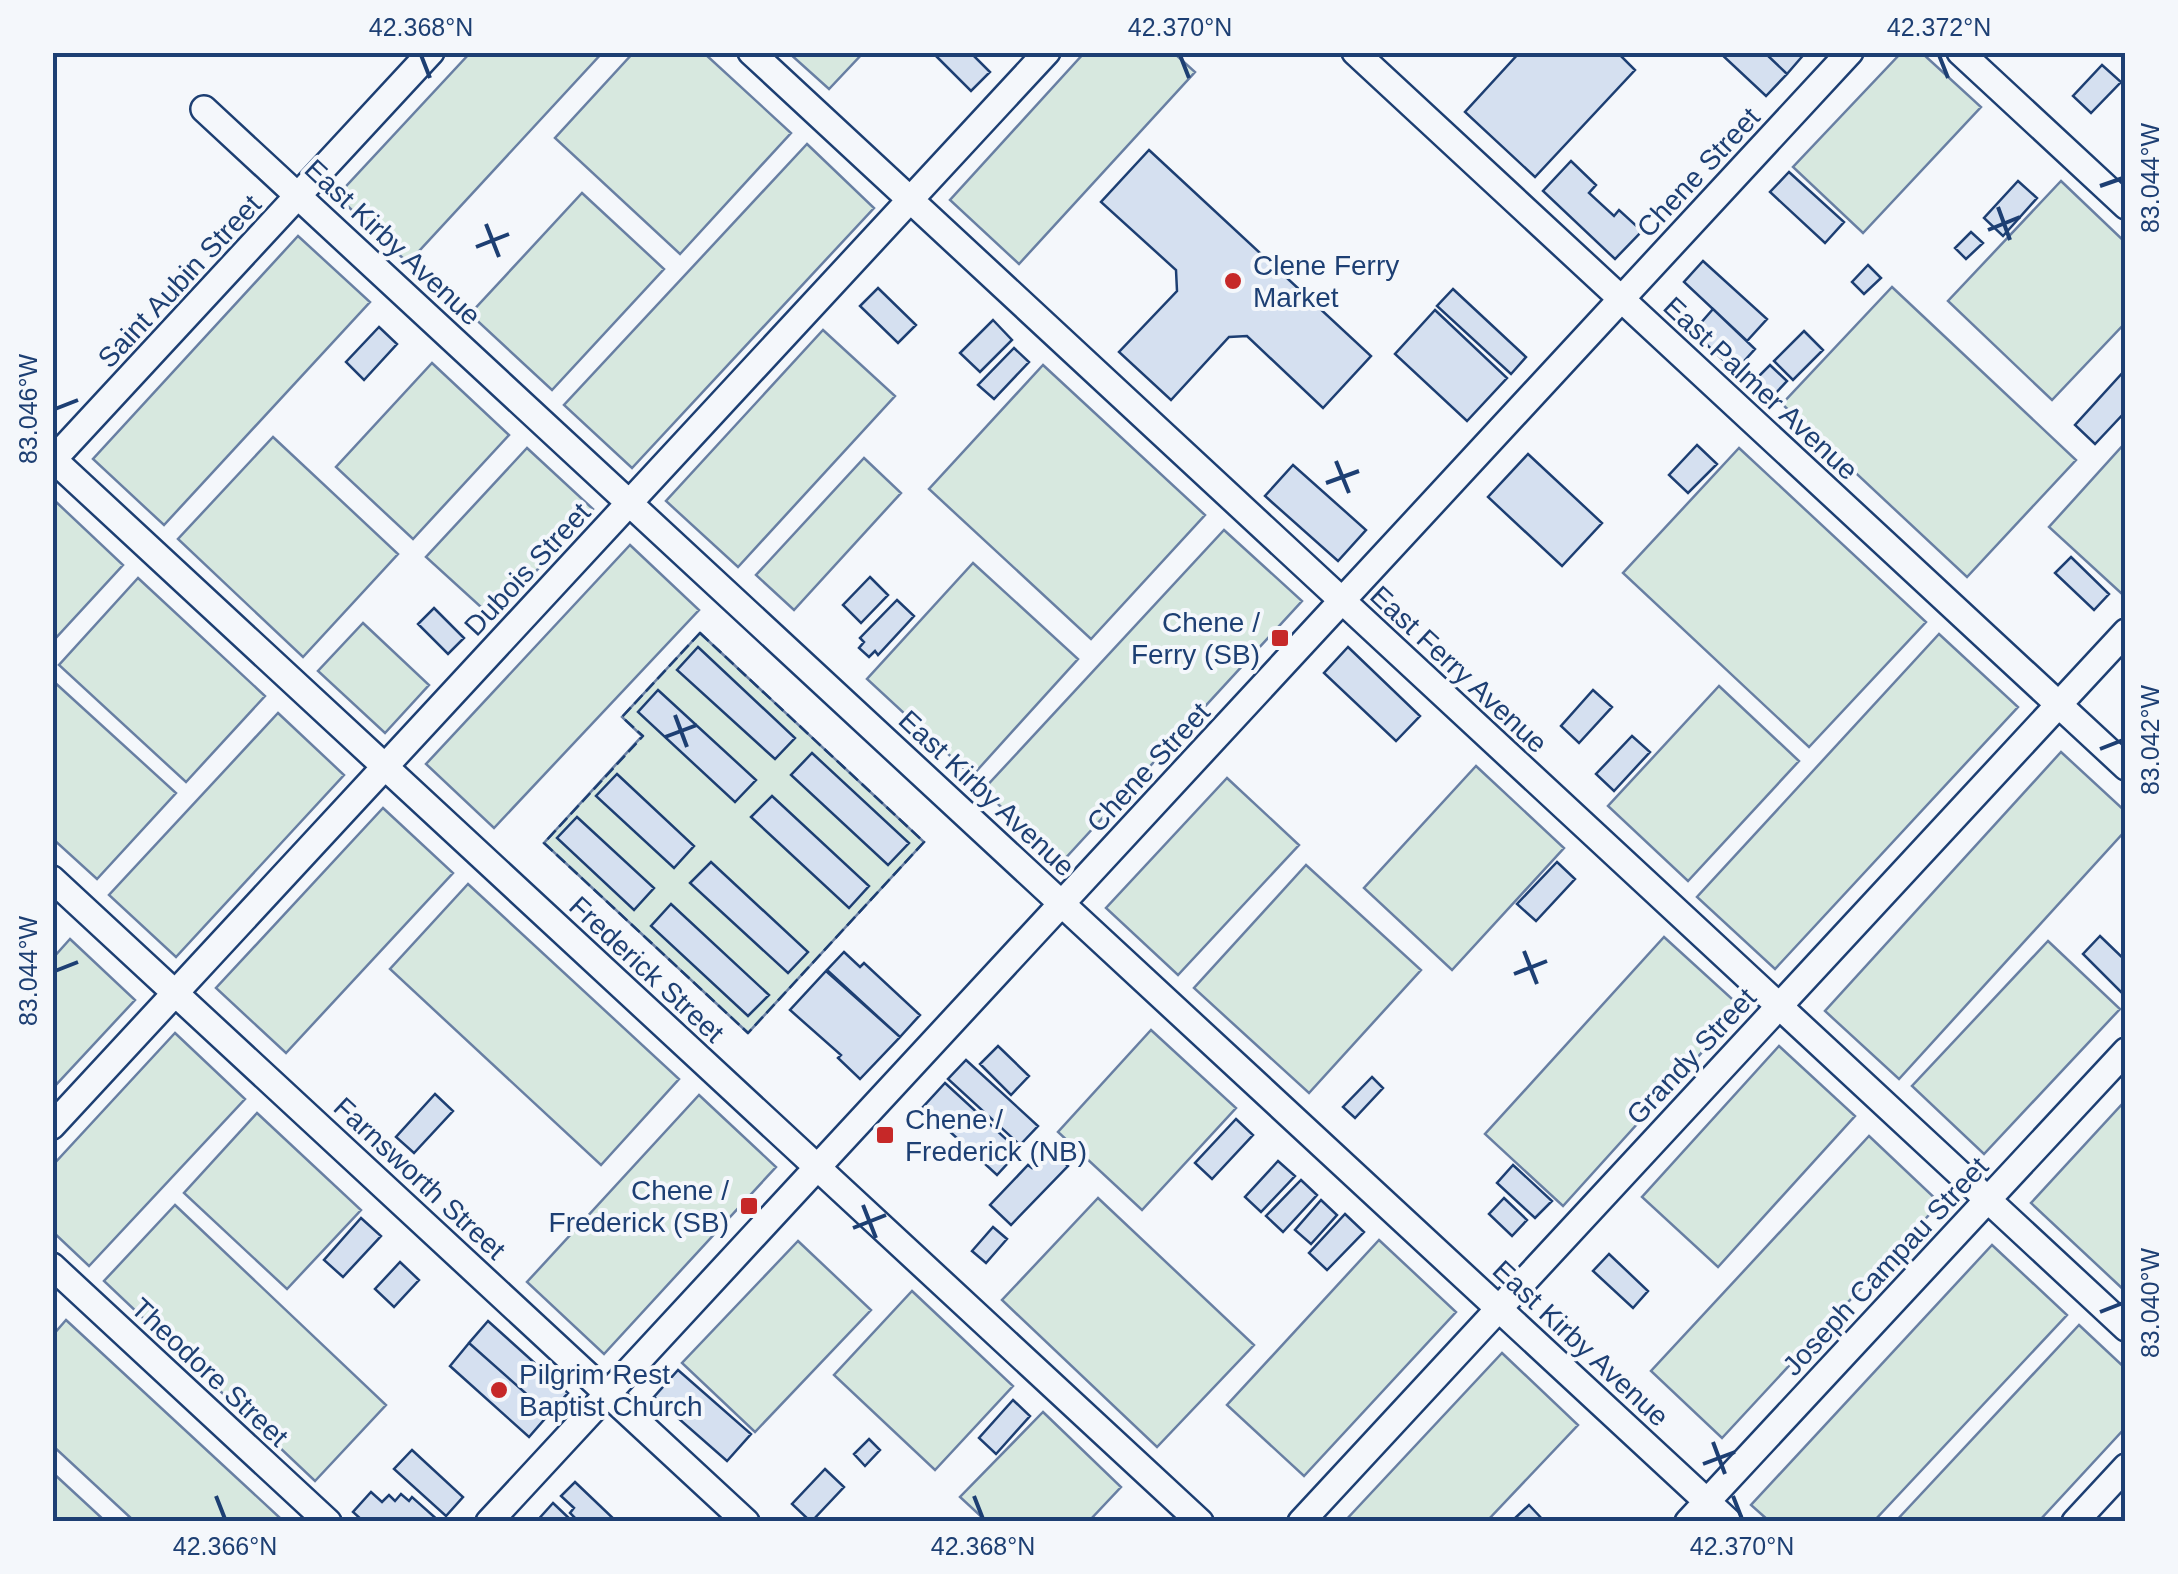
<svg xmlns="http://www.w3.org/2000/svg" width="2178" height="1574" font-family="Helvetica,sans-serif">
<rect width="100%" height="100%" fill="#f4f7fb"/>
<path fill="#d7e8df" stroke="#687fa3" stroke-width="2.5" d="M634,52L704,53L791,133L680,254L555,138Z
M1085,52L1174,53L1195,72L1019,264L950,200Z
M470,53H602L408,263L337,196Z
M789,53H863L829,89Z
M1901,53H1922L1981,107L1863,233L1793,167Z
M807,144L874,208L632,468L564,405Z
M2061,181L2125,242L2126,322L2052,400L1948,301Z
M582,193L664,269L552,390L470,314Z
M298,236L370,302L164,525L93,459Z
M1892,287L2076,460L1967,577L1782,404Z
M823,330L895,396L738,567L666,501Z
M432,363L509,435L413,539L336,467Z
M1043,365L1205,515L1091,639L929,489Z
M273,437L398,554L303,657L178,539Z
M2125,443L2126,588L2121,593L2049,527Z
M527,448L593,509L493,618L426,557Z
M1739,448L1926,622L1809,747L1623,573Z
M864,458L901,493L794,610L756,575Z
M54,500L123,565L53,641L52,502Z
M1224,530L1302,601L1061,863L983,790Z
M630,545L699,610L494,828L426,764Z
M973,563L1078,659L972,776L867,679Z
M138,578L265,696L186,782L59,665Z
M363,623L429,685L385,733L318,671Z
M700,633L924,842L748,1033L544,843L642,736L622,717Z
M1939,634L2018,707L1775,969L1697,897Z
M52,680L176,793L97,879L53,839Z
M1719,686L1799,761L1688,881L1608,806Z
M278,713L344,775L176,957L109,895Z
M2061,752L2125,811V831L1899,1079L1825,1011Z
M1476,766L1564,848L1452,970L1364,888Z
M1227,778L1299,845L1178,975L1106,908Z
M383,808L453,873L286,1053L216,988Z
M1306,865L1421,970L1309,1093L1194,988Z
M468,884L679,1079L601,1165L390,969Z
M1664,937L1742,1008L1563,1206L1485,1134Z
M70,939L135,1000L53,1088V958Z
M2048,941L2120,1009L1984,1154L1912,1086Z
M1151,1030L1236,1108L1142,1210L1058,1132Z
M175,1033L245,1099L89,1266L53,1232V1165Z
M1779,1046L1855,1116L1718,1267L1642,1197Z
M699,1095L776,1167L604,1354L527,1282Z
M2125,1101V1291L2031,1203Z
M257,1113L361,1210L287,1289L184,1193Z
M1869,1136L1940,1203L1722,1438L1651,1371Z
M1098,1198L1254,1345L1157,1447L1002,1300Z
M175,1205L386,1405L315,1481L104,1281Z
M1379,1240L1456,1312L1304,1476L1227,1405Z
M798,1241L871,1310L755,1432L682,1363Z
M1992,1245L2067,1315L1874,1521H1769L1751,1505Z
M912,1291L1013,1386L935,1470L834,1375Z
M66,1320L279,1517L275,1521H134L53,1446V1335Z
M2079,1325L2125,1368V1428L2039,1521H1896Z
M1502,1353L1578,1425L1487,1521H1345Z
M1043,1412L1121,1487L1089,1521H986L960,1497Z
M53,1473L105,1521H53Z"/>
<path fill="#d5e0f0" stroke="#1d3f73" stroke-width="2.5" d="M937,52H970L990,72L971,91L935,55Z
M1520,52H1617L1635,70L1535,177L1465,112Z
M1719,52H1764L1787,74L1766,96Z
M1764,52H1806L1787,74Z
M2102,65L2121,82L2091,113L2073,96Z
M1149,150L1371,356L1323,408L1247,336L1229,337L1171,400L1119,352L1177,291L1176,270L1101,202Z
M1571,161L1596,185L1589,193L1614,216L1619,210L1642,231L1615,259L1543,191Z
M1789,172L1844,222L1825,243L1770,192Z
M2018,181L2037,198L2003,236L1984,218Z
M1971,232L1983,243L1966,259L1955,248Z
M1703,261L1767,319L1747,341L1684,282Z
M1868,265L1881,278L1864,294L1852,282Z
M878,288L916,325L898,343L860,306Z
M1453,289L1526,357L1511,374L1437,306Z
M1713,309L1755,349L1735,371L1693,332Z
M1435,310L1507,378L1467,421L1395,354Z
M993,320L1012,340L980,372L960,353Z
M379,327L397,344L364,380L346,362Z
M1804,331L1823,350L1793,380L1774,361Z
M1014,348L1029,362L994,399L978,385Z
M1770,365L1787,381L1772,397L1755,380Z
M2126,369V411L2095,444L2075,425Z
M1697,445L1717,464L1688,493L1669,475Z
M1528,454L1602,523L1562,566L1488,497Z
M1293,465L1366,530L1338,561L1265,496Z
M2071,557L2109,594L2094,610L2055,573Z
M870,577L888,595L861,623L843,605Z
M897,600L914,616L878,655L875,651L869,657L859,648L864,642L860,638Z
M434,608L464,638L448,654L418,624Z
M698,647L795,738L775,759L677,670Z
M1348,647L1420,716L1396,741L1324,673Z
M658,690L756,780L735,802L638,712Z
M1593,690L1612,707L1579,743L1561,726Z
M1632,736L1650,752L1614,791L1596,774Z
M812,753L909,843L888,865L791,775Z
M617,774L694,846L674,868L596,796Z
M772,796L869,886L849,908L751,817Z
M577,817L654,888L634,910L557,838Z
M711,862L808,952L788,973L690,883Z
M1557,862L1575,879L1536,921L1517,904Z
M671,904L769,995L748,1016L651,926Z
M2100,936L2126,961V987L2121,992L2083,954Z
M844,952L860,967L864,963L920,1015L900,1037L827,970Z
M826,971L900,1037L860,1079L838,1058L841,1055L790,1010Z
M998,1046L1029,1076L1011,1095L980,1064Z
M966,1060L1038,1126L1020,1145L948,1079Z
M1372,1077L1383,1088L1355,1118L1343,1107Z
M945,1083L1019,1151L997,1175L923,1107Z
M435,1094L453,1111L414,1153L396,1137Z
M1236,1119L1253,1135L1212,1179L1195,1163Z
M1050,1149L1068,1166L1011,1225L990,1205L1028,1165L1032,1168Z
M1278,1161L1295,1176L1261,1212L1245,1197Z
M1513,1165L1552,1201L1535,1218L1497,1183Z
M1301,1180L1317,1195L1283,1232L1266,1216Z
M1504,1198L1527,1220L1512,1236L1489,1214Z
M1321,1200L1337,1215L1311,1244L1295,1230Z
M1345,1214L1364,1232L1327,1270L1309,1253Z
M361,1218L381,1236L343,1277L324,1260Z
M993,1227L1007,1239L986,1263L972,1251Z
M1609,1254L1648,1291L1633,1308L1593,1271Z
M400,1262L419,1280L394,1307L375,1289Z
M488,1321L568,1393L549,1414L469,1343Z
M469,1343L549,1414L529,1437L450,1366Z
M678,1370L751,1434L727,1461L654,1397Z
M1013,1400L1030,1416L996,1454L979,1438Z
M869,1439L880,1450L865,1466L854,1454Z
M412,1450L463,1497L446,1516L394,1469Z
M825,1469L844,1487L811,1522L792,1504Z
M575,1482L617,1522H579L570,1513L574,1508L561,1496Z
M371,1492L382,1502L389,1495L395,1501L401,1494L409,1501L412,1497L440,1522H364L353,1512Z
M553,1503L573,1522H536Z
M1529,1505L1545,1522L1513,1520Z"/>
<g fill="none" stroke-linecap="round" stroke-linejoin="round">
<defs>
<path id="minor" d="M751,52L2126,1328
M1355,52L2126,767
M1960,52L2126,206
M204,109L1729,1522
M54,460L1200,1522
M52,461L431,52
M52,879L746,1522
M52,1126L1047,52
M52,1266L328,1522
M489,1522L1850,52
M1301,1522L2126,632
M1688,1522L2126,1051
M2075,1522L2126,1467"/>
</defs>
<use href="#minor" stroke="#1d3f73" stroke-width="30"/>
<use href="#minor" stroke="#f4f7fb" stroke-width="25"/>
<path stroke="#1d3f73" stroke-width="2.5" stroke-dasharray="12 5" stroke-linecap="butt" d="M700,633L924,842L748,1033L544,843L643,736L622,717Z"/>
</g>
<path fill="none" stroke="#1d3f73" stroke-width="4" d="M421,55L430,78M1180,55L1189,78M1939,55L1948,78M2100,186L2123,178M1998,207L2010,240M486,224L499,257M1988,230L2020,217M476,247L509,234M55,409L78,400M1336,461L1349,493M1326,483L1359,471M675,715L687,747M665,737L697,725M2100,749L2123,740M1524,951L1537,984M55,971L78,962M1514,974L1547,961M863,1205L876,1238M853,1228L886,1215M2100,1312L2123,1303M1713,1442L1725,1474M1703,1464L1735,1452M216,1496L225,1519M974,1496L983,1519M1733,1496L1742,1519"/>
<g fill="#c62828" stroke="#f4f7fb" stroke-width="4">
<circle cx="1233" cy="281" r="10"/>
<rect x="1270" y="628" width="20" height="20" rx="5"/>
<rect x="875" y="1125" width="20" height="20" rx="5"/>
<rect x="739" y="1196" width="20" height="20" rx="5"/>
<circle cx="499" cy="1390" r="10"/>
</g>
<g text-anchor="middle" stroke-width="8" stroke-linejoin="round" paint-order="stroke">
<g font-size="28" fill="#1d3f73" stroke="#f4f7fb">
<text transform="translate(1698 172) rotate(-47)" y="10">Chene Street</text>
<text transform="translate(393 242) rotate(43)" y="10">East Kirby Avenue</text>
<text transform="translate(179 281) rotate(-47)" y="10">Saint Aubin Street</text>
<text transform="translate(1761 388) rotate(43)" y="10">East Palmer Avenue</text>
<text transform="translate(527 569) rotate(-47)" y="10">Dubois Street</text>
<text transform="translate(1459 669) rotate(43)" y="10">East Ferry Avenue</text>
<text transform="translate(1148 767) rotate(-47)" y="10">Chene Street</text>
<text transform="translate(987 793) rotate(43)" y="10">East Kirby Avenue</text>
<text transform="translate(647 969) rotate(43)" y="10">Frederick Street</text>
<text transform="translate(1691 1056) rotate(-47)" y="10">Grandy Street</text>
<text transform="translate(420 1178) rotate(43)" y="10">Farnsworth Street</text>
<text transform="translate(1885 1266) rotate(-47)" y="10">Joseph Campau Street</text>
<text transform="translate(1581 1343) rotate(43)" y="10">East Kirby Avenue</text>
<text transform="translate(210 1372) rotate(43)" y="10">Theodore Street</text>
</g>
<g font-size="28" fill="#1d3f73" stroke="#f4f7fb" text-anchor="start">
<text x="1253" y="275">Clene Ferry<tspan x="1253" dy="32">Market</tspan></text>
<text x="1260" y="632" text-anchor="end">Chene /<tspan x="1260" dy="32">Ferry (SB)</tspan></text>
<text x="905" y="1129">Chene /<tspan x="905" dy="32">Frederick (NB)</tspan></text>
<text x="729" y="1200" text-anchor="end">Chene /<tspan x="729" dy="32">Frederick (SB)</tspan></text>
<text x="519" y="1384">Pilgrim Rest<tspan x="519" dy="32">Baptist Church</tspan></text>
</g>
</g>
<rect width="2178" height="1574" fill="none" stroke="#f4f7fb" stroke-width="110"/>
<rect x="55" y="55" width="2068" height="1464" fill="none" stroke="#1d3f73" stroke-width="4"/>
<g font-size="25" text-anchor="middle" fill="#1d3f73">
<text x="421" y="36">42.368°N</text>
<text x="1180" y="36">42.370°N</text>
<text x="1939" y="36">42.372°N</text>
<text transform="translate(2150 178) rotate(-90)" y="9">83.044°W</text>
<text transform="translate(28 409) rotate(-90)" y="9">83.046°W</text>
<text transform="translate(2150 740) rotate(-90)" y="9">83.042°W</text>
<text transform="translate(28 971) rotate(-90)" y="9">83.044°W</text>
<text transform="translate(2150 1303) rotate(-90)" y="9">83.040°W</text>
<text x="225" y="1555">42.366°N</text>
<text x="983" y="1555">42.368°N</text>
<text x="1742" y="1555">42.370°N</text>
</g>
</svg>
